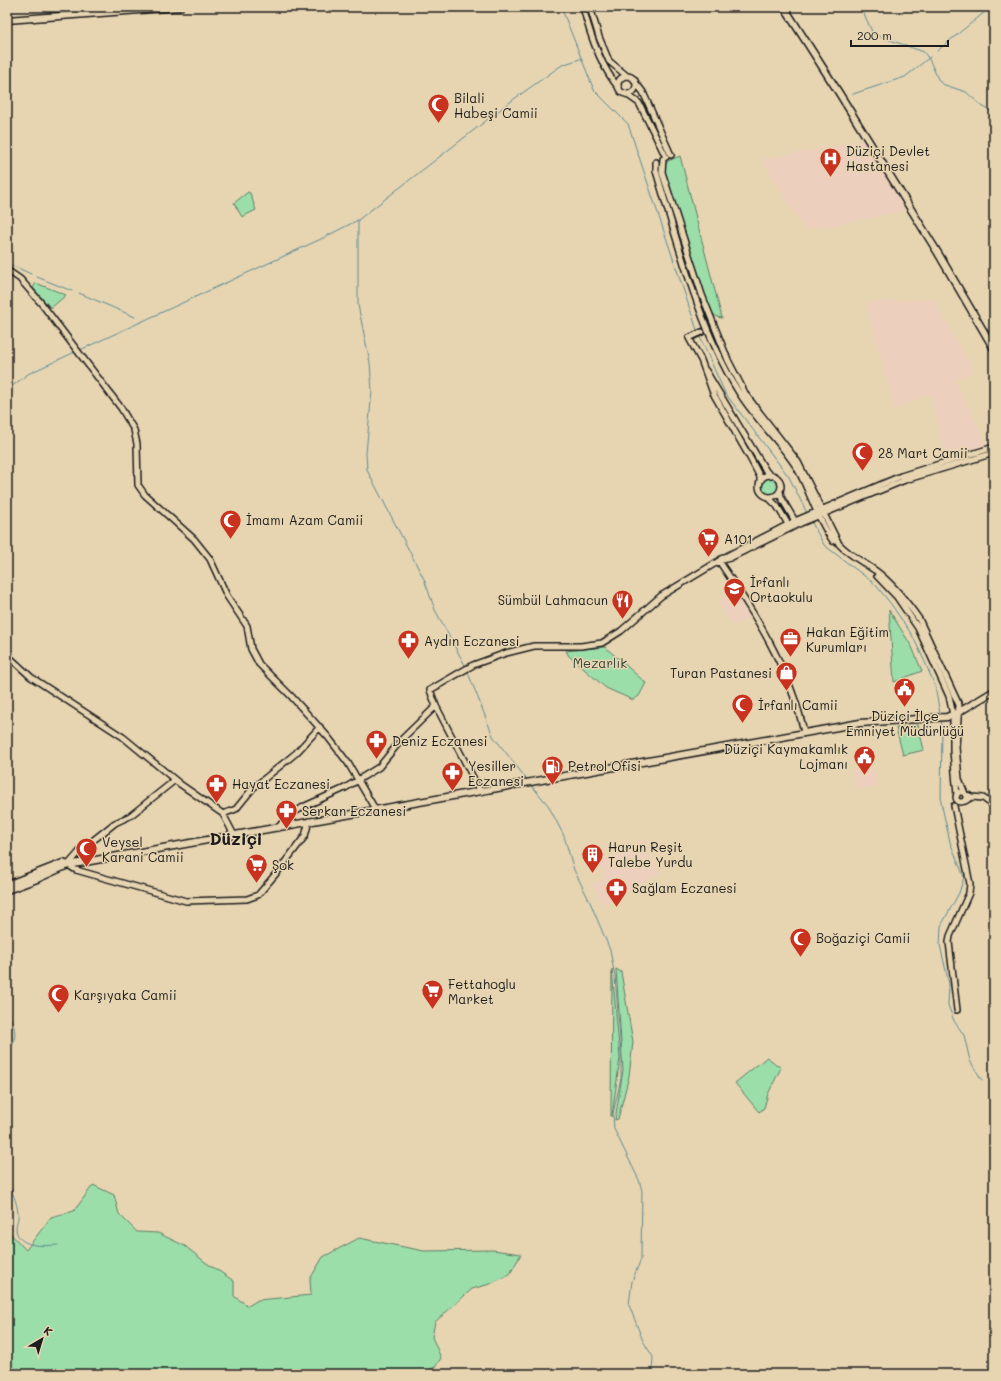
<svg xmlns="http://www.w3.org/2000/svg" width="1001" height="1381" font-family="Mali,sans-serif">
<rect width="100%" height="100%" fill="#e7d5b2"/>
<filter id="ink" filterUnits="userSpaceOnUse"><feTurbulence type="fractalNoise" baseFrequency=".025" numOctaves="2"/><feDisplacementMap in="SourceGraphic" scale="8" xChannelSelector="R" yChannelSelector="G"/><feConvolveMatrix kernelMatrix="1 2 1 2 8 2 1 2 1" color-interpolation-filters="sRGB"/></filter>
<g filter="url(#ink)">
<path fill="#eccfbc" d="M860,141L865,142L904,207L901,212L804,230L762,159Z
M933,299L973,371L955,380L987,445L946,456L930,393L895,410L866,302Z
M735,590L751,615L734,627L717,603Z
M874,768L877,786L856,788L850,770Z
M643,840L660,873L616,899L602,904L591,884L606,878L598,862Z"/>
<path fill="#9bdeaa" stroke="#5c7d63" d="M680,156L722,318C713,317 711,311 707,304L676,212L665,172V165L668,161Z
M248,192L250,193L256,210L242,217L234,203Z
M36,283L66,295L51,308L33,288Z
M762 486a9 9 0 1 1 18 0a9 9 0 1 1-18 0Z
M889,610L912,647L922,671L894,682Z
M605,647L646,683L639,696L633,700L606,688L569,656L566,651Z
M918,725L924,750L903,755L896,728Z
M612,969L620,1058L612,1116L611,1117Z
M616,969L621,972L633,1042L629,1076L618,1119L615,1120L623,1070Z
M767,1057L781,1068L768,1094L764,1108L759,1112L735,1083Z
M93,1185L114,1195L119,1214L137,1232L158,1233L185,1246L205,1262L234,1281V1296L248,1306L258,1300L311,1295L310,1279L323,1257L359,1238L424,1251L493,1250L521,1254L510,1274L490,1284L472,1289L435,1322L432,1337L441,1358L435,1367L421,1374H7V1230L26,1250L51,1217L74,1211Z"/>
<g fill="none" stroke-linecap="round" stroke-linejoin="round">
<path stroke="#5b8a93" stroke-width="1" d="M561,7L594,90L628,124L698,333
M861,7L873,34L924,52L930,61L938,79L942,84L966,92L982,106L994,113
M937,51L991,7
M853,94L905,77L930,57
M358,220V305L370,363L372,391L366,453L367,470L424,579L435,610L466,667
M7,263L31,274
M37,277L72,291
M79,293L135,317
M699,335L725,393L789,477L807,513
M80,350L321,239L358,220L514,99L562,65L580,59
M7,390L28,374L75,352
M811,521L824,545L875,584L891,604L912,635L925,662L935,686L940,714
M467,670L493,736L528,781
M941,719L942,728L941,802L950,842L964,877L959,893L941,926L940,945L949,984L948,1005L954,1021L964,1035L970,1061L982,1080
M531,785L548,805L564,836L574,870L590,902L610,950L615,976L621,1052V1078L613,1114L614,1129L639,1180L642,1191L641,1259L632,1281L629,1305L643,1341L653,1357L652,1374
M7,1011C18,1032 17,1037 7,1057
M7,1181C12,1191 17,1202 18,1213C19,1218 16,1223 16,1229C18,1248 44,1246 58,1245"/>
<defs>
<path id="minor" d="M583,7C590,35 600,66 619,88
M590,7L599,37L609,61L627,76
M618 85a9 9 0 1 1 18 0a9 9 0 1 1-18 0Z
M635,82L643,92L671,155
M626,94L639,103L666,157
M663,159L662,172L702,295L728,360L746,395L798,462L839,544C849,555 863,562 876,571C893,584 907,602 919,619L959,705L956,747L959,779L965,794L972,797L965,801
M656,162V171C678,243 699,327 738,391C755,419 780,441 797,468C810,491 817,519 833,541
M7,270L20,279L41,303L121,408L134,430L137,444L138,485L145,495L194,539L210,559L227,596L247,626L251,649L259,664L291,696L328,737L348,763L375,809
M702,332L689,338L701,360L713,393L750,458L760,477V483
M706,371L766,471L771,476
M759 486a11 11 0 1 1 22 0a11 11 0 1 1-22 0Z
M780,491L781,497L795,521
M768,497L777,506L788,524
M721,559L795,521L901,476L994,447
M719,561C755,614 790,669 804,732
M877,576L897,597L918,628L949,696L953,715V751L957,795
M7,655L31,677L123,737L180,784L223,814L234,835
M175,780L130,816L115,823L81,850L68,865L76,870L186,901L247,899L258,895L279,870L305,836L309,821
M480,791L436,706L430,690L473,665L506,653L534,646H581L602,643L621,631L661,596L719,561L730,558L801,523L905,480L994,453
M956 797a5 5 0 1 1 10 0a5 5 0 1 1-10 0Z
M972,797L983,798L994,806
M954,806L970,884L969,893L950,936L949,942L957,1010
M223,814L236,809L253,788L296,753L320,727
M278,828L286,818L303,807L345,788L379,767L402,739L436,706"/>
<path id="major" d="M784,7L839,93L938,253L994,349
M7,20L180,7
M7,885L63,863L68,865L860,723L947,717L959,712L994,691
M7,890L37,879L68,865"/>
</defs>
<use href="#minor" stroke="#1c1c1c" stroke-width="8"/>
<use href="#major" stroke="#1c1c1c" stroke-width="9"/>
<use href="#minor" stroke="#e7d5b2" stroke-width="5"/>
<use href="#major" stroke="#e7d5b2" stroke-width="6"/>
</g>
</g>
<defs>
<symbol id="mosque-pin" viewBox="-11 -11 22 30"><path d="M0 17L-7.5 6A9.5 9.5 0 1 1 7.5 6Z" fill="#c8321e" stroke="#e7d5b2"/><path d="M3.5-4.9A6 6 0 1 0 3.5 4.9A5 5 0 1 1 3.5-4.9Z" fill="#fff"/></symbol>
<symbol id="hospital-pin" viewBox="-11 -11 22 30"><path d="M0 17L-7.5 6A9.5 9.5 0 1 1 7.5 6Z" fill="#c8321e" stroke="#e7d5b2"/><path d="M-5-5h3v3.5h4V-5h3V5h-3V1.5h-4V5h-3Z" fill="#fff"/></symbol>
<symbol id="supermarket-pin" viewBox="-11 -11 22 30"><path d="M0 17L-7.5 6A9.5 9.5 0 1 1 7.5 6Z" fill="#c8321e" stroke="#e7d5b2"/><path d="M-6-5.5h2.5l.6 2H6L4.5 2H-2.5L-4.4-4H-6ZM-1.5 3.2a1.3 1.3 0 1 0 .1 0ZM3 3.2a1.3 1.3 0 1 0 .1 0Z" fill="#fff"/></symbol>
<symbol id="school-pin" viewBox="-11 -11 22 30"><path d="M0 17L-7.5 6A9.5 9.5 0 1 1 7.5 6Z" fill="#c8321e" stroke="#e7d5b2"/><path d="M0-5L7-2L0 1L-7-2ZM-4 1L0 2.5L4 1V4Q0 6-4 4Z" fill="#fff"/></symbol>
<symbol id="restaurant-pin" viewBox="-11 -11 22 30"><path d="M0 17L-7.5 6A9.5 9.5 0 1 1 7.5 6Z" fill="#c8321e" stroke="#e7d5b2"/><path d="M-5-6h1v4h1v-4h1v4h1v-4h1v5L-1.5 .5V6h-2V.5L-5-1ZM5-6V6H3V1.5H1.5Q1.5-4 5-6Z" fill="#fff"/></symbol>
<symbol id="office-pin" viewBox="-11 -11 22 30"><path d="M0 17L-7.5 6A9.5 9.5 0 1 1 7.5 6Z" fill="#c8321e" stroke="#e7d5b2"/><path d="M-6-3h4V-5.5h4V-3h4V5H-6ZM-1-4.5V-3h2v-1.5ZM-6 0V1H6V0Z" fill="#fff"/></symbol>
<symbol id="pharmacy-pin" viewBox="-11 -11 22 30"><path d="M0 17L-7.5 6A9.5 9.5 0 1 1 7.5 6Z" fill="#c8321e" stroke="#e7d5b2"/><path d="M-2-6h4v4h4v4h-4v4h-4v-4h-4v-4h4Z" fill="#fff"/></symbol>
<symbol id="shop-pin" viewBox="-11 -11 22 30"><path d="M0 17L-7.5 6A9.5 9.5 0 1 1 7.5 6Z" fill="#c8321e" stroke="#e7d5b2"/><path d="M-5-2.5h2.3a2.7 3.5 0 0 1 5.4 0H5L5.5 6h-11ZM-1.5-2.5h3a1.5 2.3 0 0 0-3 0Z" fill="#fff"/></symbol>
<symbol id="civic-pin" viewBox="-11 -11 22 30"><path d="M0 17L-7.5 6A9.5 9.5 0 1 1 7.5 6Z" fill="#c8321e" stroke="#e7d5b2"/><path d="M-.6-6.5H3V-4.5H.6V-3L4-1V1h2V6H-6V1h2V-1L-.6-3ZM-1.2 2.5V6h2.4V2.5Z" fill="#fff"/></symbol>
<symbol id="fuel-pin" viewBox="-11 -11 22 30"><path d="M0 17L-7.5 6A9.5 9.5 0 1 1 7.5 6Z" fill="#c8321e" stroke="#e7d5b2"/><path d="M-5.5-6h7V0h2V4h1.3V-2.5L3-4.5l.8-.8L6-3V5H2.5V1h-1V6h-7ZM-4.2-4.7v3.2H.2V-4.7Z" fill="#fff"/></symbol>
<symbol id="building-pin" viewBox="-11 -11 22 30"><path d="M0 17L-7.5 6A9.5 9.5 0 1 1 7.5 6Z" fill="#c8321e" stroke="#e7d5b2"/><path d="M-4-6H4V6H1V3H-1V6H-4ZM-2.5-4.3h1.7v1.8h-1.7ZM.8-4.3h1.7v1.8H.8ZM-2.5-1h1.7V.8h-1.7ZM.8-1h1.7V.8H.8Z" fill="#fff"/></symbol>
</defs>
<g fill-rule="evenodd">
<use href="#mosque-pin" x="426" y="92" width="25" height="34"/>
<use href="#hospital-pin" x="818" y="146" width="25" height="34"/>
<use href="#mosque-pin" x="850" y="440" width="25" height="34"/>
<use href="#mosque-pin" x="218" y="508" width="25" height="34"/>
<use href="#supermarket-pin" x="696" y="526" width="25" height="34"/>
<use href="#school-pin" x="722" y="576" width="25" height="34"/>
<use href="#restaurant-pin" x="610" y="588" width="25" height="34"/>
<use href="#office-pin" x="778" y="626" width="25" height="34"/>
<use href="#pharmacy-pin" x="396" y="628" width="25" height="34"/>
<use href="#shop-pin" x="774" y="660" width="25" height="34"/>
<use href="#civic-pin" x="892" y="676" width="25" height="34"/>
<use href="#mosque-pin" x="730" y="692" width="25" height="34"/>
<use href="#pharmacy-pin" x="364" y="728" width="25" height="34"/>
<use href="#civic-pin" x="852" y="744" width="25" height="34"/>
<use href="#fuel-pin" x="540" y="754" width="25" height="34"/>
<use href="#pharmacy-pin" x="440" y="760" width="25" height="34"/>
<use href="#pharmacy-pin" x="204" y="772" width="25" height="34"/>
<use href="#pharmacy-pin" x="274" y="798" width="25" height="34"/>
<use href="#mosque-pin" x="74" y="836" width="25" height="34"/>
<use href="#building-pin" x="580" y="842" width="25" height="34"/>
<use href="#supermarket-pin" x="244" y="852" width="25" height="34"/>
<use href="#pharmacy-pin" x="604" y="876" width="25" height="34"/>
<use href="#mosque-pin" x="788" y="926" width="25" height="34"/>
<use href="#supermarket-pin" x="420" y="978" width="25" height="34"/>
<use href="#mosque-pin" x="46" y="982" width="25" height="34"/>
</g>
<g text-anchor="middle" stroke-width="3" stroke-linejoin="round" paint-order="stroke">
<g font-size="13" fill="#1c1c1c" stroke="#e7d5b2" text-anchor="start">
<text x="454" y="103">Bilali<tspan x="454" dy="15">Habeşi Camii</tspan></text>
<text x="846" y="156">Düziçi Devlet<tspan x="846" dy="15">Hastanesi</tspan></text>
<text x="878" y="458">28 Mart Camii</text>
<text x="246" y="525">İmamı Azam Camii</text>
<text x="724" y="544">A101</text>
<text x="750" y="587">İrfanlı<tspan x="750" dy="15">Ortaokulu</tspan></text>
<text x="608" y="605" text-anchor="end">Sümbül Lahmacun</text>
<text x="806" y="637">Hakan Eğitim<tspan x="806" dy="15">Kurumları</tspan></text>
<text x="424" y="646">Aydın Eczanesi</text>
<text x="772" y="678" text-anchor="end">Turan Pastanesi</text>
<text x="758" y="710">İrfanlı Camii</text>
<text x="905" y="721" text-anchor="middle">Düziçi İlçe<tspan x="905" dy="15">Emniyet Müdürlüğü</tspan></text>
<text x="392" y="746">Deniz Eczanesi</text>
<text x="848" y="754" text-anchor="end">Düziçi Kaymakamlık<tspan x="848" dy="15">Lojmanı</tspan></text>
<text x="468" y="771">Yesiller<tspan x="468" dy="15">Eczanesi</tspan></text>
<text x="568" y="771">Petrol Ofisi</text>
<text x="232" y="789">Hayat Eczanesi</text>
<text x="302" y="816">Serkan Eczanesi</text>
<text x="102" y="847">Veysel<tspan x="102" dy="15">Karani Camii</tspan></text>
<text x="608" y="852">Harun Reşit<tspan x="608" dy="15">Talebe Yurdu</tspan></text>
<text x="272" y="870">Şok</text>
<text x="632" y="893">Sağlam Eczanesi</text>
<text x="816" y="943">Boğaziçi Camii</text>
<text x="448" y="989">Fettahoglu<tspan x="448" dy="15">Market</tspan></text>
<text x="74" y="1000">Karşıyaka Camii</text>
</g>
<g font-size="13" fill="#354338" stroke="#e7d5b2">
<text x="600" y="668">Mezarlık</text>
</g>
<g font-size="17" font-weight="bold" fill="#1c1c1c" stroke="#e7d5b2">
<text x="236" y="845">Düziçi</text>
</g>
</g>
<rect width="1001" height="1381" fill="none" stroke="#e7d5b2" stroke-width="24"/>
<rect x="12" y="12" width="977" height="1357" fill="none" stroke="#1c1c1c" stroke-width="1.5" filter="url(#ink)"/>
<g transform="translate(42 1339) rotate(38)" stroke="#e7d5b2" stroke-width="3" paint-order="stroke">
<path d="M0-3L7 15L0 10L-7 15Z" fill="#1c1c1c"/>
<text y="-6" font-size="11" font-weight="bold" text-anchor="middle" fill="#1c1c1c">K</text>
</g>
<path d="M851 40v6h97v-6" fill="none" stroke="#1c1c1c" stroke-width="2"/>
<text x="857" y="40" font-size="12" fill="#1c1c1c" stroke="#e7d5b2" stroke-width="3" paint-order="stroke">200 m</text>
</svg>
